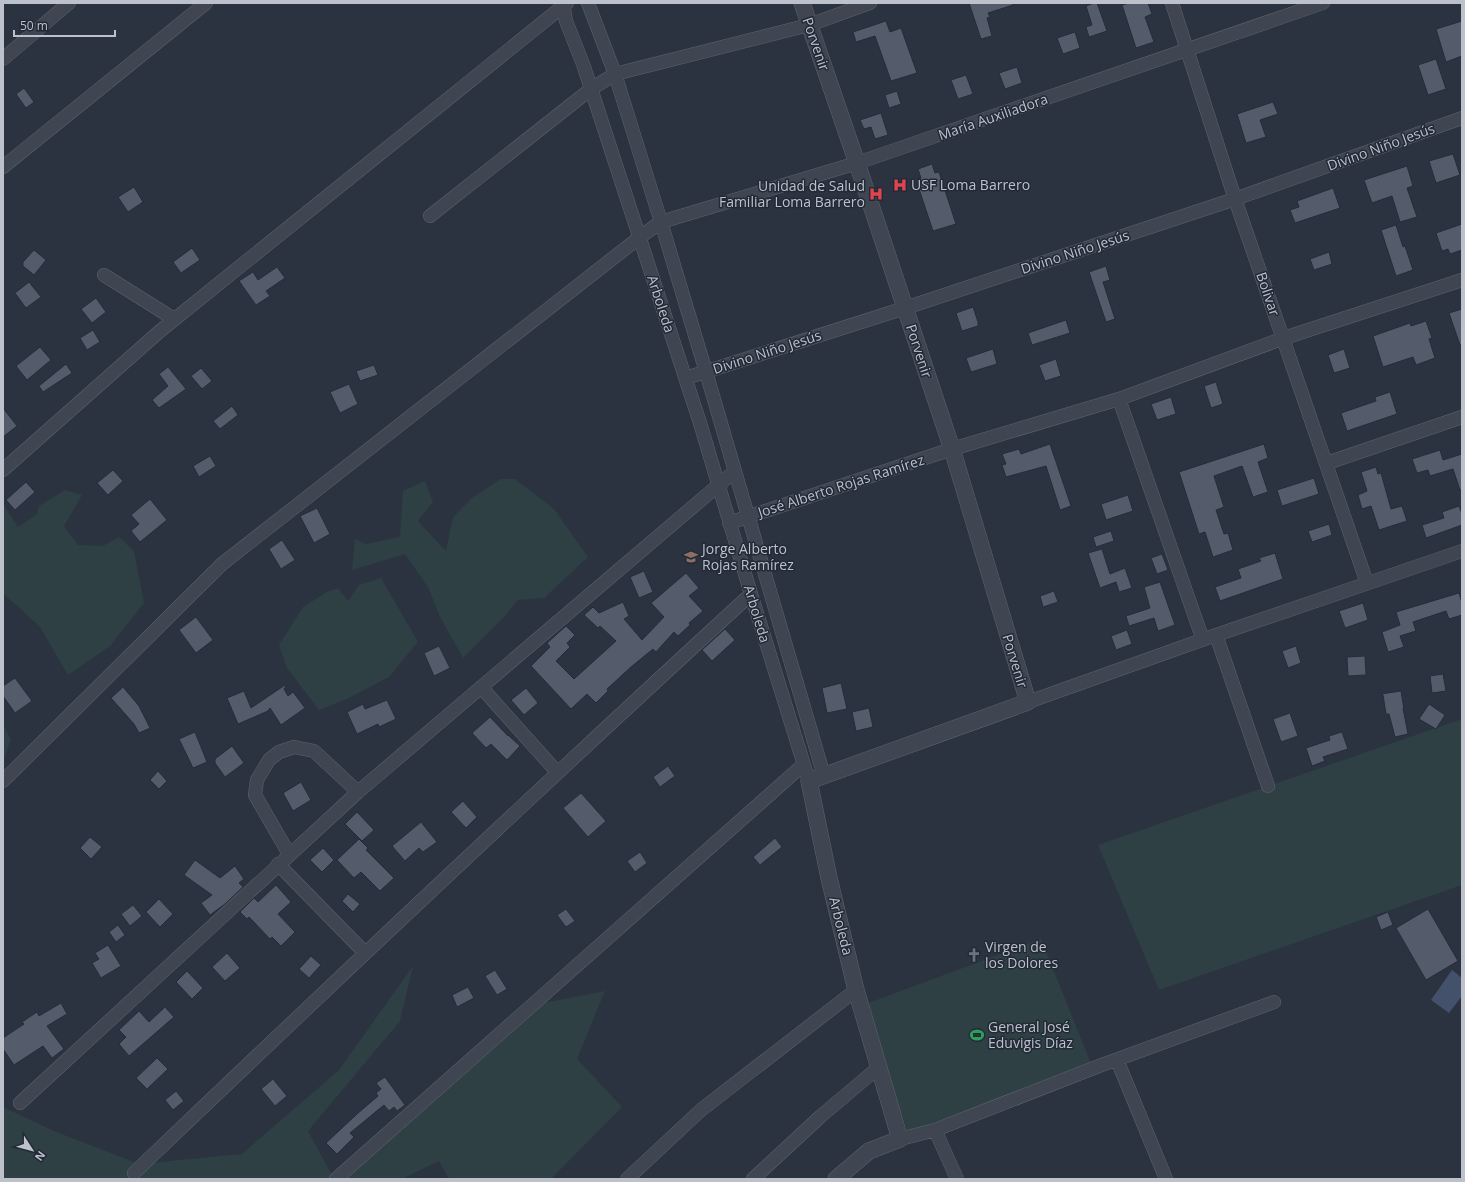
<svg xmlns="http://www.w3.org/2000/svg" width="1465" height="1182" font-family="'Open Sans',sans-serif">
<rect width="100%" height="100%" fill="#2b3341"/>
<path fill="#2e4043" d="M501,479H515L554,509L588,557L544,598L518,600L503,618L463,658L440,617L428,587L405,554L352,570L355,539L366,544L400,537L403,491L425,481L433,502L418,521L446,551L453,517L473,497Z
M65,490L82,495L64,526L78,545L103,546L119,537L134,551L144,603L110,646L68,675L40,627L3,593V504L18,527L37,514L39,506Z
M381,578L418,642L389,677L349,698L319,710L287,668L279,645L303,607L327,592L338,588L348,601L359,585Z
M1462,719V885L1159,990L1098,845Z
M3,725L11,739L3,762Z
M1041,939L1092,1066L908,1132L863,1005Z
M413,966L400,1021L308,1131L332,1175L518,1008L605,991L577,1059L622,1107L551,1179H449L439,1161L402,1179H3V1107L54,1131L139,1164L242,1154L339,1070Z"/>
<path fill="#44516a" d="M1452,970L1462,978V996L1449,1013L1431,1000Z"/>
<path fill="#545c6c" stroke="#252c39" d="M969,3H1013V5L988,13L990,17L987,18L992,36L981,39Z
M1094,3H1097L1107,31L1089,37L1086,27L1092,25L1086,6Z
M1129,3H1148L1152,14L1145,17L1154,42L1136,48L1122,5Z
M886,21L890,32L901,28L917,73L891,81L875,36L856,42L853,32Z
M1462,21V56L1446,62L1436,29Z
M1075,32L1080,48L1063,54L1057,38Z
M1436,59L1446,89L1428,95L1418,65Z
M1017,67L1022,83L1005,89L999,73Z
M966,75L973,94L958,99L951,80Z
M24,88L34,102L26,108L16,94Z
M897,91L901,104L889,108L885,95Z
M1273,102L1278,114L1260,120L1266,137L1246,143L1237,114Z
M881,113L888,135L875,139L871,127L864,129L860,120Z
M1453,154L1460,175L1436,183L1429,161Z
M932,164L935,173L939,172L956,224L933,231L916,180L921,178L918,169Z
M1407,166L1413,186L1407,188L1417,217L1400,222L1392,196L1372,203L1364,180Z
M134,187L143,202L128,212L118,197Z
M1333,188L1340,208L1295,223L1290,210L1299,207L1297,201Z
M1462,224V250L1450,254L1448,249L1442,251L1436,233Z
M1396,225L1403,247L1405,246L1413,270L1396,276L1381,230Z
M192,248L200,260L181,273L173,262Z
M34,250L46,260L34,275L23,266V262Z
M1329,252L1332,264L1314,270L1310,259Z
M1106,266L1110,280L1103,282L1115,319L1106,322L1089,272Z
M277,267L285,278L266,291L270,296L256,305L239,281L253,272L258,280Z
M29,282L41,297L26,308L15,293Z
M96,298L106,312L92,323L81,309Z
M973,307L978,322V326L962,331L956,313Z
M1462,309V345H1460L1449,313Z
M1066,320L1070,333L1032,345L1028,333Z
M1426,321L1432,338L1429,339L1435,358L1416,365L1413,357L1383,367L1373,336L1410,323L1411,326Z
M93,330L100,342L87,350L80,338Z
M40,347L51,360L27,380L16,366Z
M993,349L997,364L971,372L966,358Z
M1344,349L1350,368L1334,373L1328,355Z
M1056,359L1061,376L1045,381L1039,365Z
M66,364L72,373L43,392L39,386Z
M374,365L378,375L360,381L356,371Z
M168,367L186,389L159,408L152,400L168,386L159,374Z
M201,368L212,381L202,389L191,376Z
M1216,382L1223,404L1211,408L1204,386Z
M349,384L358,404L340,413L330,392Z
M1390,392L1397,414L1347,431L1341,413L1376,401L1375,397Z
M1171,397L1176,414L1157,420L1151,404Z
M232,406L238,415L220,429L213,421Z
M3,408L17,426L3,437Z
M1050,444L1071,506L1060,510L1046,466L1006,477L1002,465L1006,464L1002,454L1019,449L1021,454Z
M1264,444L1268,458L1258,462L1268,492L1253,497L1242,466L1214,476L1224,507L1216,510L1224,534L1228,533L1233,550L1213,557L1205,532L1199,534L1179,472Z
M1440,450L1443,460L1462,454V490H1460L1453,469L1430,476L1428,470L1417,473L1412,459Z
M210,456L216,466L199,477L193,466Z
M1376,467L1378,474L1381,473L1391,509L1402,506L1407,521L1379,530L1371,506L1362,509L1358,495L1367,491L1361,472Z
M113,470L123,481L108,495L97,483Z
M1314,478L1319,494L1282,506L1277,490Z
M26,482L35,492L15,510L6,500Z
M1128,495L1133,511L1106,520L1101,504Z
M150,499L167,520L140,542L131,531L139,524L131,515Z
M1459,506L1462,514V525L1426,538L1422,525L1444,518L1442,512Z
M317,508L330,534L314,543L300,516Z
M1329,524L1332,535L1312,542L1308,531Z
M1111,531L1114,541L1096,547L1093,537Z
M282,540L295,560L281,569L269,549Z
M1102,549L1110,574L1125,568L1132,588L1119,592L1116,582L1100,588L1088,553Z
M1275,553L1283,579L1220,601L1215,587L1241,578L1238,569L1261,561L1259,558Z
M1162,554L1168,570L1157,574L1151,558Z
M644,571L653,592L639,598L630,577Z
M686,573L699,588L689,596L703,611L689,623L690,625L678,636L674,632L656,652L653,649L631,667L607,689L608,691L596,703L587,694L571,709L531,666L550,647L547,643L566,626L575,635L567,643L570,647L556,661L574,679L616,641L600,626L598,628L584,615L593,607L599,613L623,602L629,616L624,619L642,640L664,617L651,603Z
M1160,582L1175,625L1158,631L1154,618L1129,626L1126,616L1150,608L1144,587Z
M1054,591L1058,602L1043,607L1040,596Z
M1459,593L1462,603V615L1449,619L1446,611L1413,622L1416,631L1400,636L1404,647L1388,652L1382,632L1400,625L1396,612Z
M1363,603L1368,620L1345,628L1339,611Z
M196,617L213,640L196,653L179,630Z
M725,629L735,640L712,661L702,650Z
M1127,630L1132,644L1116,650L1111,636Z
M439,646L450,668L434,676L424,653Z
M1296,646L1301,663L1288,668L1282,651Z
M1365,656L1366,675L1348,676L1347,657Z
M1443,674L1446,691L1432,693L1430,676Z
M15,678L32,701L15,713L3,696V686Z
M841,683L847,709L827,713L822,688Z
M285,685L286,686L284,689L288,696L293,692L305,708L281,725L270,708L268,711L238,724L227,698L244,691L251,708Z
M123,687L139,706L150,728L139,733L134,724L111,698Z
M526,688L538,703L524,715L511,700Z
M1401,691L1404,709L1403,708L1408,734L1395,737L1389,714H1386L1383,695L1381,694Z
M387,700L396,719L379,727L378,724L357,734L347,712L363,704L365,709Z
M1429,704L1445,715L1436,729L1419,719Z
M869,708L873,727L856,731L852,712Z
M1290,713L1298,736L1281,742L1273,719Z
M490,717L508,736V735L520,746L507,760L491,744L486,748L472,733Z
M195,732L207,762L193,768L179,739Z
M1342,732L1348,749L1323,757L1325,761L1312,766L1306,748L1330,740L1329,736Z
M232,746L244,763L225,777L215,763V759Z
M668,766L675,776L660,787L653,777Z
M158,771L167,781L159,789L150,780Z
M301,782L311,800L293,811L283,793Z
M581,793L606,821L588,837L563,808Z
M463,801L477,817L466,828L451,812Z
M357,812L374,830L362,841L345,824Z
M421,822L437,842L423,852L419,848L405,861L392,846Z
M90,837L102,847L91,859L80,848Z
M775,838L782,847L760,865L753,857Z
M359,839L368,848L366,850L394,878L380,891L361,872L354,878L337,860Z
M323,848L334,860L322,872L310,860Z
M640,852L647,863L635,872L627,861Z
M195,860L220,878L235,866L244,879L239,883L243,887L225,904L210,915L201,903L212,895L184,875Z
M276,885L291,902L278,914L295,932L281,946L272,937L270,939L249,917L247,919L240,912L254,898L258,902Z
M348,894L360,904L353,912L342,901Z
M159,899L173,914L160,927L146,912Z
M133,905L142,916L130,926L121,914Z
M566,909L575,921L566,927L557,915Z
M1428,909L1458,961L1426,980L1396,928Z
M1388,912L1393,925L1381,930L1376,917Z
M118,925L125,935L116,942L109,932Z
M108,945L121,966L101,978L92,963L99,959L95,953Z
M227,953L240,968L225,981L212,967Z
M311,956L321,965L309,978L299,969Z
M495,970L507,989L497,995L485,976Z
M187,971L203,988L192,999L176,982Z
M468,987L474,998L457,1007L452,995Z
M61,1003L67,1014L47,1026L64,1049L52,1058L43,1046L14,1065L3,1049V1038L24,1024L22,1022L37,1012L39,1016Z
M165,1007L174,1017L129,1056L119,1044L126,1037L119,1030L139,1011L149,1022Z
M157,1058L168,1069L147,1089L136,1078Z
M385,1077L405,1105L397,1111L394,1107L389,1111L384,1105L350,1133L354,1137L337,1154L326,1143L357,1114L378,1096L376,1093L381,1089L376,1083Z
M273,1079L287,1096L275,1106L261,1089Z
M176,1091L184,1101L173,1110L165,1100Z"/>
<g fill="none" stroke-linecap="round" stroke-linejoin="round">
<defs>
<path id="minor" d="M563,3L566,21L583,64L700,423L751,594L809,781
M588,3L615,74L661,222L706,372L824,776
M1172,3L1235,199L1367,583
M3,59L69,3
M3,167L206,3
M430,216L591,89L615,74L809,25L870,3
M104,275L174,319
M686,378L905,308L1235,199L1462,118
M1119,399L1203,640
M1327,463L1462,417
M3,470L160,331L567,3
M729,523L952,449L1119,399L1284,338L1462,280
M1216,635L1268,786
M481,687L557,772
M1028,702L1216,635L1462,551
M3,781L222,564L640,237L661,222L857,163L1323,3
M289,854L255,795L257,780L269,760L279,752L294,747L314,751L358,792
M278,864L365,953
M1117,1060L1166,1179
M20,1103L358,792L735,471
M935,1130L957,1179
M900,1139L935,1130L1099,1066L1274,1002
M134,1173C338,978 543,785 751,594
M336,1179L803,765
M627,1179L701,1110L856,990
M753,1179L821,1116L879,1067"/>
<path id="tertiary" d="M802,3L857,163L952,449L1028,702L809,781L829,878L856,990L900,1139L869,1151L836,1179"/>
</defs>
<use href="#minor" stroke="#5d636f" stroke-width="14"/>
<use href="#tertiary" stroke="#5d636f" stroke-width="17"/>
<use href="#minor" stroke="#3f4551" stroke-width="13"/>
<use href="#tertiary" stroke="#3f4551" stroke-width="16"/>
</g>
<defs>
<symbol id="hospital-bare" viewBox="-9 -9 18 18"><path d="M-5-5h3v3.5h4V-5h3V5h-3V1.5h-4V5h-3Z" fill="#e0444e" stroke="#232a37" stroke-width="2.5" paint-order="stroke"/></symbol>
<symbol id="school-bare" viewBox="-9 -9 18 18"><path d="M0-5L7-2L0 1L-7-2ZM-4 1L0 2.5L4 1V4Q0 6-4 4Z" fill="#8d6e63" stroke="#232a37" stroke-width="2.5" paint-order="stroke"/></symbol>
<symbol id="church-bare" viewBox="-9 -9 18 18"><path d="M-1.2-6h2.4v3.5h3.3v2.4h-3.3V6h-2.4V-.1h-3.3v-2.4h3.3Z" fill="#6b7280" stroke="#232a37" stroke-width="2.5" paint-order="stroke"/></symbol>
<symbol id="stadium-bare" viewBox="-9 -9 18 18"><path d="M0-5a6.5 5 0 1 0 0 10a6.5 5 0 1 0 0-10ZM-3.5-1.8h7v3.6h-7Z" fill="#2e9e5b" stroke="#232a37" stroke-width="2.5" paint-order="stroke"/></symbol>
</defs>
<g fill-rule="evenodd">
<use href="#hospital-bare" x="890" y="175" width="20" height="20"/>
<use href="#hospital-bare" x="866" y="184" width="20" height="20"/>
<use href="#school-bare" x="681" y="547" width="20" height="20"/>
<use href="#church-bare" x="964" y="945" width="20" height="20"/>
<use href="#stadium-bare" x="967" y="1025" width="20" height="20"/>
</g>
<g text-anchor="middle" stroke-width="3" stroke-linejoin="round" paint-order="stroke">
<g font-size="14" fill="#bcc1cb" stroke="#232a37">
<text transform="translate(816 44) rotate(71)" y="5">Porvenir</text>
<text transform="translate(993 117) rotate(-19)" y="5">María Auxiliadora</text>
<text transform="translate(1381 147) rotate(-20)" y="5">Divino Niño Jesús</text>
<text transform="translate(1075 252) rotate(-18)" y="5">Divino Niño Jesús</text>
<text transform="translate(1268 294) rotate(71)" y="5">Bolivar</text>
<text transform="translate(661 304) rotate(72)" y="5">Arboleda</text>
<text transform="translate(919 351) rotate(72)" y="5">Porvenir</text>
<text transform="translate(767 352) rotate(-18)" y="5">Divino Niño Jesús</text>
<text transform="translate(841 486) rotate(-18)" y="5">José Alberto Rojas Ramírez</text>
<text transform="translate(757 614) rotate(73)" y="5">Arboleda</text>
<text transform="translate(1015 661) rotate(73)" y="5">Porvenir</text>
<text transform="translate(841 926) rotate(76)" y="5">Arboleda</text>
</g>
<g font-size="14" fill="#bcc1cb" stroke="#232a37" text-anchor="start">
<text x="911" y="190">USF Loma Barrero</text>
<text x="865" y="191" text-anchor="end">Unidad de Salud<tspan x="865" dy="16">Familiar Loma Barrero</tspan></text>
<text x="702" y="554">Jorge Alberto<tspan x="702" dy="16">Rojas Ramírez</tspan></text>
<text x="985" y="952">Virgen de<tspan x="985" dy="16">los Dolores</tspan></text>
<text x="988" y="1032">General José<tspan x="988" dy="16">Eduvigis Díaz</tspan></text>
</g>
</g>
<rect width="1465" height="1182" fill="none" stroke="#bcc1cb" stroke-width="8"/>
<g transform="translate(32 1150) rotate(126)" stroke="#232a37" stroke-width="3" paint-order="stroke">
<path d="M0-3L7 15L0 10L-7 15Z" fill="#bcc1cb"/>
<text y="-6" font-size="11" font-weight="bold" text-anchor="middle" fill="#bcc1cb">N</text>
</g>
<path d="M14 30v6h101v-6" fill="none" stroke="#bcc1cb" stroke-width="2"/>
<text x="20" y="30" font-size="12" fill="#bcc1cb" stroke="#232a37" stroke-width="3" paint-order="stroke">50 m</text>
</svg>
